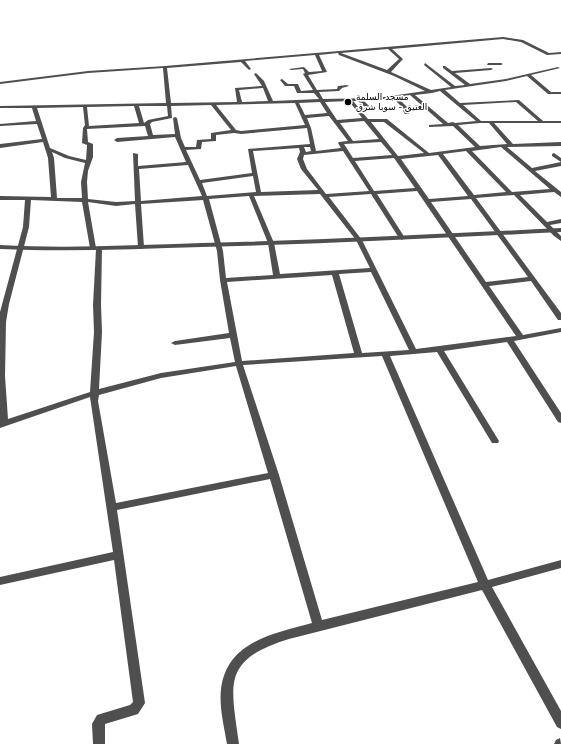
<svg xmlns="http://www.w3.org/2000/svg" width="561" height="744" font-family="'DejaVu Sans',Cairo,sans-serif">
<rect width="100%" height="100%" fill="#fff"/>
<g fill="none" stroke-linecap="round" stroke-linejoin="round">
<path fill="#4f4f4f" fill-rule="evenodd" d="M503,37L523,40L549,53L561,52V54L547,55L521,42L503,39L392,49L403,59L391,72L431,90L451,87L424,65L425,63L455,86L465,85L443,68V66H445L452,71L491,68L493,69L491,70L455,73L470,84L506,79L558,67L560,68L531,75L551,92H561V94H548L527,76L506,81L445,90L460,103L519,100L543,121H561V123H494L513,144L561,142V146L507,147L532,168L561,162V166L535,171L561,192V197L554,192L520,195L547,222L561,219V223L550,225L561,236V241L554,236L514,195L476,198L561,313V320H558L531,281L489,286L523,335L561,328V332L514,341L561,413V423L558,422L507,342L444,351L499,441L498,443H492L437,352L390,356L488,580L561,560V568L492,587L561,711V729L557,727L482,590L289,639C221,660 231,684 239,744H227C224,726 219,707 221,689C227,641 273,634 312,623L270,479L117,510L145,703L138,714L105,724V744H93L92,724L97,715L130,705L133,702L114,560L0,585V577L113,552L90,397L0,428V312L23,227L25,200H0V196L51,197L48,158L43,142L0,148V144L42,139L37,124L0,126V124L36,121L32,108H0V106L166,103L163,68L88,73L0,84V82L88,71L165,66ZM388,49L399,59L387,70L341,53ZM338,53L339,55L394,76L425,91L377,98L323,99L319,92L339,91L342,88L349,86L347,85L338,86L337,89L317,90L308,75L327,72L319,55ZM315,55L322,71L309,72L304,67L289,69L291,70L303,69L305,73L303,74L313,90L301,91L298,84H288L282,79L280,80L285,86H294L297,93H314L319,99L273,101L264,81L256,73L254,74L262,86L235,88L237,102L171,103L167,68L241,62L249,70L251,69L245,61ZM263,88L268,101L242,102L239,90ZM440,91L476,121L455,123L453,122L448,123L415,95L432,93ZM410,95L443,124L429,125V127L453,126L475,147L429,153L387,119H368L362,112L372,109L364,101L393,98L404,109L403,111L405,114H409L408,108L397,97ZM349,101L362,118L337,120L325,102ZM353,101H358L366,108L360,109ZM320,102L327,113L305,115L299,103ZM516,102L538,121H481L463,105ZM295,103L305,125L241,131L236,130L216,105ZM211,105L231,130L211,133V139L197,140L196,147H185L181,138L177,118L175,117L173,118L175,134L153,135L150,124L152,122L172,118L171,106ZM134,106L139,123L89,126L87,107ZM139,106H167L168,116L148,120L144,123ZM83,107L85,125L83,128L82,143L87,145L86,160L69,156L50,148L37,108ZM329,116L348,141L339,142L338,143L341,148L316,151L311,128L307,118ZM364,121L379,139L353,141L340,123ZM371,122H384L424,153L398,156ZM480,123H489L507,144L480,146L458,125ZM145,126L148,136L117,138L114,140L117,142L175,137L186,162L138,166V154L133,153L135,201L116,202L88,199L87,182L88,171L93,157V144L88,142L87,129ZM307,128L310,144L248,149L252,173L200,180L186,150L201,149L202,142L216,141V135L234,133L241,134ZM381,142L392,155L353,158L344,144ZM304,147H310L311,151L306,152ZM501,147L550,189L512,192L472,151ZM299,148L300,152L297,159L301,169L318,190L261,192L253,151ZM343,151L369,191L326,194L307,169L303,159L304,155ZM466,151L506,192L474,195L443,154ZM52,152L65,158L85,163L81,182L82,198H57L54,158ZM438,155L468,196L429,199L401,159ZM394,158L415,188L374,191L355,161ZM188,165L202,196L141,201L139,169ZM253,176L256,192L207,196L202,183ZM417,191L516,336L416,349L362,240L329,197L371,194L399,238L402,240L405,238L377,194ZM320,194L356,240L370,268L280,274L274,243L254,196ZM249,196L268,243L273,275L226,278L223,251L209,199ZM471,199L528,277L486,282L431,202ZM31,200L82,202L90,248L93,250L96,249L93,305L94,332L90,392L8,419L5,376L6,322L9,304L29,227ZM203,200L217,251L220,280L229,333L175,341L171,343L175,345L230,338L235,362L161,373L99,389L102,332L101,305L102,248L99,246L96,248L88,202L116,206L135,204L138,247L141,249L144,247L141,204ZM371,272L409,350L362,353L339,274ZM332,275L354,353L242,361L227,282ZM382,356L478,582L322,620L279,475L243,365ZM236,366L268,473L116,503L98,401L99,395L161,378Z
M488,63H501L503,64L501,65H487Z
M554,153L561,158V162L552,156V154Z
M560,738L561,744H554L556,740Z"/>
<path fill="#4f4f4f" fill-rule="evenodd" d="M561,228V232C441,238 322,244 202,247C135,249 67,252 0,249V245C67,249 135,245 202,243C322,240 441,234 561,228Z"/>
</g>
<circle fill="#000" stroke="#fff" stroke-width="1.5" cx="348" cy="102" r="4"/>
<g text-anchor="middle" stroke-width="3" stroke-linejoin="round" paint-order="stroke">
<g font-size="9" fill="#000" stroke="#fff" text-anchor="start">
<text x="356" y="100">مسجد السلمة<tspan x="356" dy="10">العتيق - سوبا شرق</tspan></text>
</g>
</g>
</svg>
